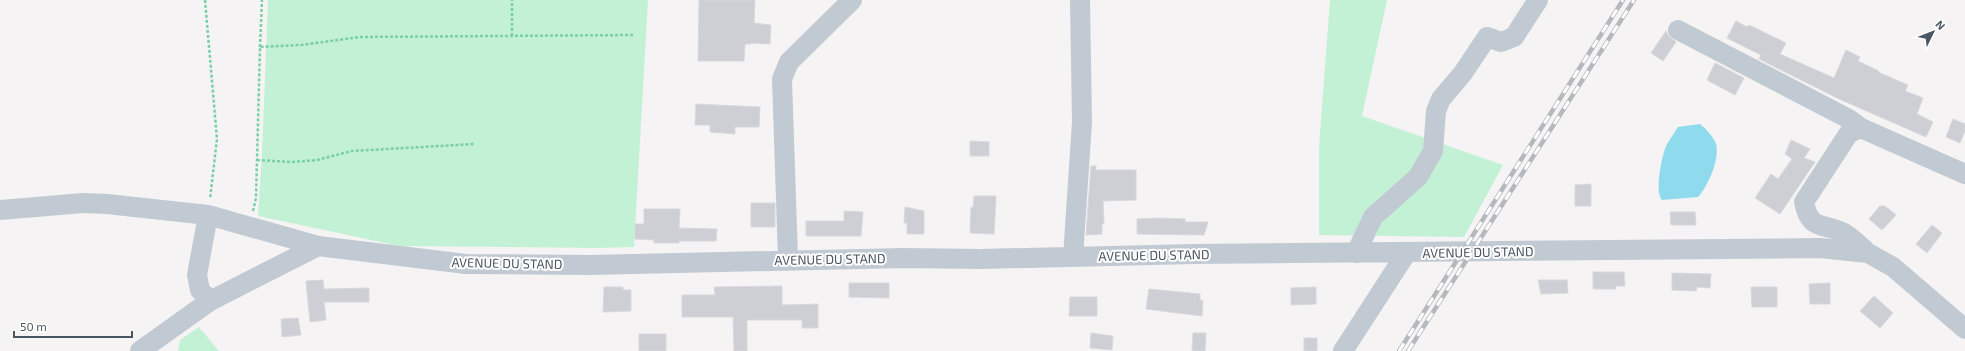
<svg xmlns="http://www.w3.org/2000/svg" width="1965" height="351" font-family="'Exo 2',sans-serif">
<rect width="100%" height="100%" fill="#f5f3f3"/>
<path fill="#c3f1d5" d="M268,0H648L634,247L599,248L400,246L258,216L262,154Z
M1330,0H1387L1362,116L1503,165L1464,237L1319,235V147Z
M199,327L219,351H178L180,340Z"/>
<path fill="#90daee" d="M1700,124C1706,129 1713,136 1716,144C1720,159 1708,186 1698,197L1662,200C1654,192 1662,156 1666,146C1670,139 1674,133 1678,127Z"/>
<path fill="#cdcfd5" stroke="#d7d9de" d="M699,0H755L754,23L771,25L770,44L751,43V44H745L744,61H698Z
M1736,21L1747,27L1749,25L1786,43L1780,54L1834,78L1846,50L1860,57L1858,61L1879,71L1878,72L1908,85L1905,91L1923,98L1917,114L1933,122L1926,137L1839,99L1759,59L1761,55L1727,38Z
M1666,31L1669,36L1676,42L1663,61L1651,53Z
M1715,63L1744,78L1735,95L1707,80Z
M696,104L760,107L759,127H735V134L710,132V125H695Z
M1953,119L1965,124V131L1960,143L1946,137Z
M1791,140L1810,149L1804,158L1815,162L1780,214L1755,198L1771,174L1778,179L1792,159L1785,154Z
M970,141L989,142V156H970Z
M1091,166H1096V170H1136V200L1103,201L1104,224H1102V234L1086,235Z
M1591,184V206H1575V185Z
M974,196H996L994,234L970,233L971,207L973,208Z
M751,203H775V227H751Z
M1880,206H1885L1896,215L1882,230L1869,219Z
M905,207L924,211V234H907V223H904Z
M644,209H680L679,228L717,229L716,241H679V243H654V240L635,239V224H644Z
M844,211L863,212L861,236H806V221H844Z
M1670,212H1695L1696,225H1671Z
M1159,218L1185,219V222H1208L1204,235L1137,234V219Z
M1932,225L1942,233L1927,253L1916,244Z
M1593,272H1624L1625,286H1616V289H1593Z
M1672,273L1711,274L1710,288L1697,287L1696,291L1672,290Z
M323,280L324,289L369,288V302H324L326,320L310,322L306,281Z
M1538,280H1567L1568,293L1541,294Z
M849,283H889V298L849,297Z
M1830,283V304H1810L1809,284Z
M782,286V305L818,304V328H802V320H747V351H734L733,317H682V295H715L714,287Z
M604,287H623V290H631V311L603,312Z
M1316,287V304L1291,305V288Z
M1751,287H1777V307H1752Z
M1149,289L1200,294V300L1203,301L1202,316L1146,309Z
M1874,296L1893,313L1880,328L1860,311Z
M1070,297H1097V316H1069Z
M298,318L301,335L282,337L281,319Z
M1091,333L1113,336L1112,350L1090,348Z
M1193,333H1206L1205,351H1192Z
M639,334H666V351H639Z
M1304,338H1317V351H1304Z"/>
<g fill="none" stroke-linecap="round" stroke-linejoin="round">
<path stroke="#7ad0a6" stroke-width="2.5" stroke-dasharray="3 2" stroke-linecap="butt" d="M205,0L217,139L210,199
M512,36V0
M260,47L262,0
M257,160L291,162L317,160L352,151L474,144
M253,211L256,198L260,47L301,45L360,37L633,35"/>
<path stroke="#c1cad2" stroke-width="20" d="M1678,30L1849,119L1861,128
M0,210L83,203L107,204L208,215L318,246L466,264L590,265L904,258L980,259L1194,254L1820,248L1868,253L1893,267L1965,329
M208,215L197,275L200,290L210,301
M1356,253L1373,217L1418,177L1433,151L1436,111L1441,99L1463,73L1487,37L1501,42L1514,37L1538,0
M1868,253C1861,247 1853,238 1844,233C1823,222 1810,232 1804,202L1849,133L1861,128L1965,174
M1073,257L1082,122L1080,0
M788,259L782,79L789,62L852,0
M140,351L210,301L318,246
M1343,351L1407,252"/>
<defs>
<path id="rail" d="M1399,351L1623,0
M1408,351L1634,0"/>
</defs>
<use href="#rail" stroke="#b5b8bd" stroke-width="4.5"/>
<use href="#rail" stroke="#fff" stroke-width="3" stroke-dasharray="9" stroke-linecap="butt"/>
</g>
<g text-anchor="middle" stroke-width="4" stroke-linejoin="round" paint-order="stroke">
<g font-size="13" fill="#4a5661" stroke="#fff">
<text transform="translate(1478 252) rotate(-1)" y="5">AVENUE DU STAND</text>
<text transform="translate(1154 255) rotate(-1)" y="5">AVENUE DU STAND</text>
<text transform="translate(830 259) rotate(-1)" y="5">AVENUE DU STAND</text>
<text transform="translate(507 263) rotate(1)" y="5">AVENUE DU STAND</text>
</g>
</g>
<g transform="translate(1933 32) rotate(47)" stroke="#ffffff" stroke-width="3" paint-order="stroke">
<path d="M0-3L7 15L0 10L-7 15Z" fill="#4a5661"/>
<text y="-6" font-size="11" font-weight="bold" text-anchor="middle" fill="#4a5661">N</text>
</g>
<path d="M14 331v6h118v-6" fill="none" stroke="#4a5661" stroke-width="2"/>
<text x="20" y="331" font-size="12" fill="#4a5661" stroke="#ffffff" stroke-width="3" paint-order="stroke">50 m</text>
</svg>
